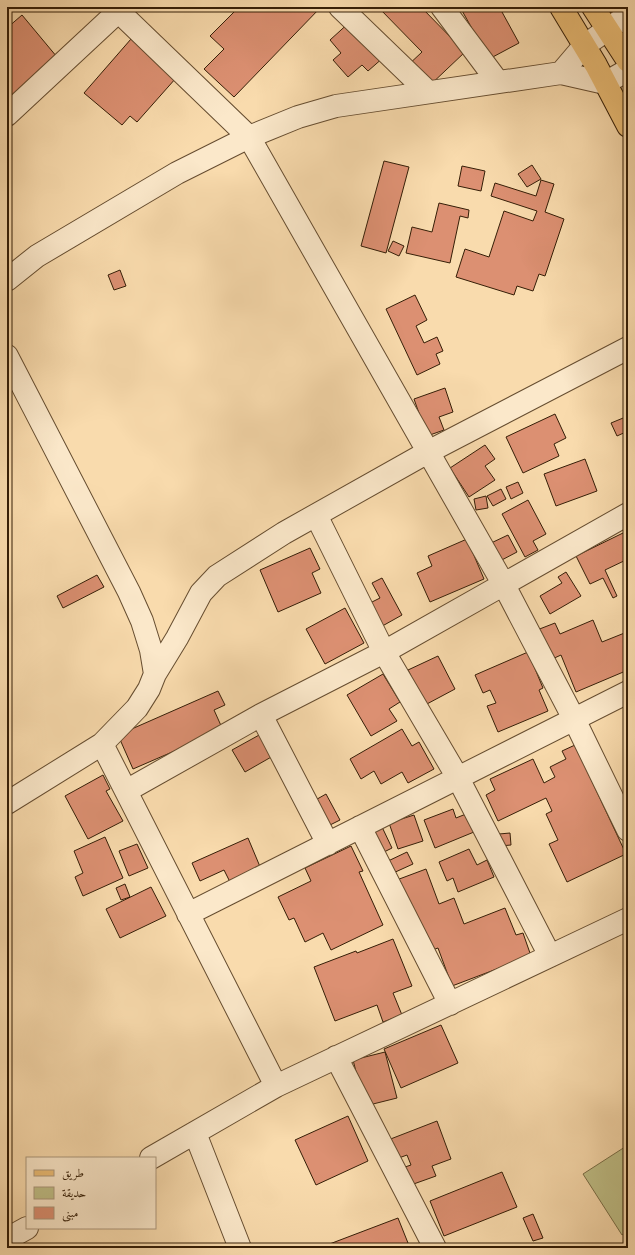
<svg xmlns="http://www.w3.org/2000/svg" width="635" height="1255" font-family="'IM FELL French Canon',Amiri,serif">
<rect width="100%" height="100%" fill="#f9dbad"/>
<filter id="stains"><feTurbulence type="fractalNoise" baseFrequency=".005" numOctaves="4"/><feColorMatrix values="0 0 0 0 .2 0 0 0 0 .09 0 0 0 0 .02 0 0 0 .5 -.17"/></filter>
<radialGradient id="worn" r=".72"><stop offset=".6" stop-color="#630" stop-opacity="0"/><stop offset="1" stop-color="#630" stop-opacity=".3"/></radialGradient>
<path fill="#c0c088" stroke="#7a6f48" d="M628,1145V1231L622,1235L583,1174Z"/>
<path fill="#dc9072" stroke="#351e07" d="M239,7H321L234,97L204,69L224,49L210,36Z
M378,7H421L465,52L427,88L406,67L422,52Z
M460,7H508L509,9L502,12L519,43L489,59Z
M22,15L57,57L12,96L7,90V28Z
M352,20L384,57L368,71L362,65L348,77L333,60L341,53L330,40Z
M131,39L176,78L137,122L130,116L122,125L84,93Z
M384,161L409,167L386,253L361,246Z
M532,165L541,179L527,187L518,174Z
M462,166L485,171L481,191L458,186Z
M541,180L554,184L545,212L564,219L545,276L539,274L533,291L517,286L514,295L456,277L465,249L489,257L504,211L533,221L537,211L491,196L495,183L536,196Z
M439,203L469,210L468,218L460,216L450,263L406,253L412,227L432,232Z
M393,241L404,246L399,256L388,251Z
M120,270L126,286L114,290L108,275Z
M415,295L427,320L416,326L424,343L437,337L443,351L436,354L440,364L417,375L386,309Z
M445,388L453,412L439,417L444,430L427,436L414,399Z
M555,414L566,438L554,444L559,456L523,473L506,437Z
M628,416V431L617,436L611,423Z
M485,445L495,459L485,466L495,480L469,497L450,468Z
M585,459L597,491L556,506L544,474Z
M518,482L523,493L511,499L506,487Z
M501,489L506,499L493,506L487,496Z
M486,496L488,508L476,510L474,499Z
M528,500L546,534L533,541L538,550L525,557L502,514Z
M623,533L628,543V559L605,570L617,596L613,598L603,578L590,584L576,556Z
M508,535L517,552L498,562L489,544Z
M467,539L484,579L430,602L417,573L432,566L428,556Z
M310,548L320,569L312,573L321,593L278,612L260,570Z
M566,572L581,596L550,614L540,596L562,583L558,577Z
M97,575L104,587L63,608L57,596Z
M382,578L402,615L377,629L364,606L380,598L372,583Z
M345,608L364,643L325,664L306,629Z
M593,620L602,642L627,632L628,670L576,692L561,655L550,660L537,630L555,623L560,634Z
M528,652L543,688L539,690L548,711L498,732L487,706L496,703L490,690L483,693L475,675Z
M438,656L455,689L425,705L408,670Z
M383,674L400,702L389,709L397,721L371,736L347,695Z
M218,691L225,705L214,710L223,730L133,769L118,735Z
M402,729L412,746L419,742L434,769L408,783L402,772L381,784L374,771L361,779L350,759Z
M261,734L273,756L245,772L232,750Z
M575,745L626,854L567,882L549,844L558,840L546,814L552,811L546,798L498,821L486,795L495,790L490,779L533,759L544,783L555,777L550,767L566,759L562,751Z
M103,775L110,789L106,791L123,821L88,839L65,796Z
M326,794L340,820L326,827L312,802Z
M453,809L456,818L466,814L474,832L435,848L424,820Z
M414,815L423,841L398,849L389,823Z
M382,827L392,848L380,854L370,833Z
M510,833L511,845L500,846L499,834Z
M105,837L123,878L83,896L75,877L83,873L74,851Z
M248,838L261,869L230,882L224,870L200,881L192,863Z
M137,844L148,868L129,876L119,851Z
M351,846L363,871L359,872L383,925L331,950L323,933L305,942L294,918L289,920L278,897L311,881L305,868Z
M469,849L477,865L487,860L494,877L458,892L453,878L447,881L439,862Z
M407,852L413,864L391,874L386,862Z
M426,869L439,904L454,898L464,924L505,908L516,935L523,933L531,956L452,986L438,948L424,953L394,881Z
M125,884L130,897L121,900L116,888Z
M151,887L166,916L120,938L106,909Z
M393,939L412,986L393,993L402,1015L383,1022L377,1005L335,1021L314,967L356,951L357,953Z
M441,1025L458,1063L401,1088L384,1049Z
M385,1052L397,1098L365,1106L353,1060Z
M348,1116L368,1161L316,1185L295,1140Z
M437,1121L451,1159L432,1166L436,1176L408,1186L402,1168L411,1165L407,1155L396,1159L388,1140Z
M502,1172L517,1207L444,1236L430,1201Z
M533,1214L543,1238L533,1241L523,1218Z
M398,1218L410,1248H319Z"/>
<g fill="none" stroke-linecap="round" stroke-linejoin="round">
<defs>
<path id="minor" d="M114,7L249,137L504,585L574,719L628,830
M340,7L428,92
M442,7L498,82
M561,73L584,46L628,15
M7,115L123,7
M7,280L37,256L177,173L249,137L298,117L336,106L561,73L605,83L628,70
M7,356L129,592L142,621L151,650L155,674L149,689L137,708L102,744L7,803
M316,515L384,652L458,778L550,956
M155,674L177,638L201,593L217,576L284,533L428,452L628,348
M261,715L328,844
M102,744L276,1086
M126,791L261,715L384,652L628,514
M360,827L450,1004
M188,914L628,692
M336,1057L435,1248
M195,1133L240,1248
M151,1158L276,1086L628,919
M7,1239L27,1228"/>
<path id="major" d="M561,7L596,65L628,126
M593,7L628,61"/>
</defs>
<use href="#minor" stroke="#664d30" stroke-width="24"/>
<use href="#major" stroke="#351e07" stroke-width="24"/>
<use href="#minor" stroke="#fbe8ca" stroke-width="22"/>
<use href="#major" stroke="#ecbe76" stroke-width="22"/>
</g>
<rect width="635" height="1255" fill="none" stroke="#f9dbad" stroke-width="24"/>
<rect x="8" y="8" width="619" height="1239" fill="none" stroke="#351e07" stroke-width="2"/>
<rect x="12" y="12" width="611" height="1231" fill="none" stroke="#351e07"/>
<rect x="26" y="1157" width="130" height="72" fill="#fbe8ca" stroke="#ac977c"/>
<rect x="34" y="1170" width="20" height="6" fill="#ecbe76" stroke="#ac977c"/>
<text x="62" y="1177" font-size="12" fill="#351e07">طريق</text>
<rect x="34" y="1187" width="20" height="12" fill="#c0c088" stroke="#ac977c"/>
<text x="62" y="1197" font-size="12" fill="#351e07">حديقة</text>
<rect x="34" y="1207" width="20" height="12" fill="#dc9072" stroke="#ac977c"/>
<text x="62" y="1217" font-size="12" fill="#351e07">مبنى</text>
<rect width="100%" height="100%" filter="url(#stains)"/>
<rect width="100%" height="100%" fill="url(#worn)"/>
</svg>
